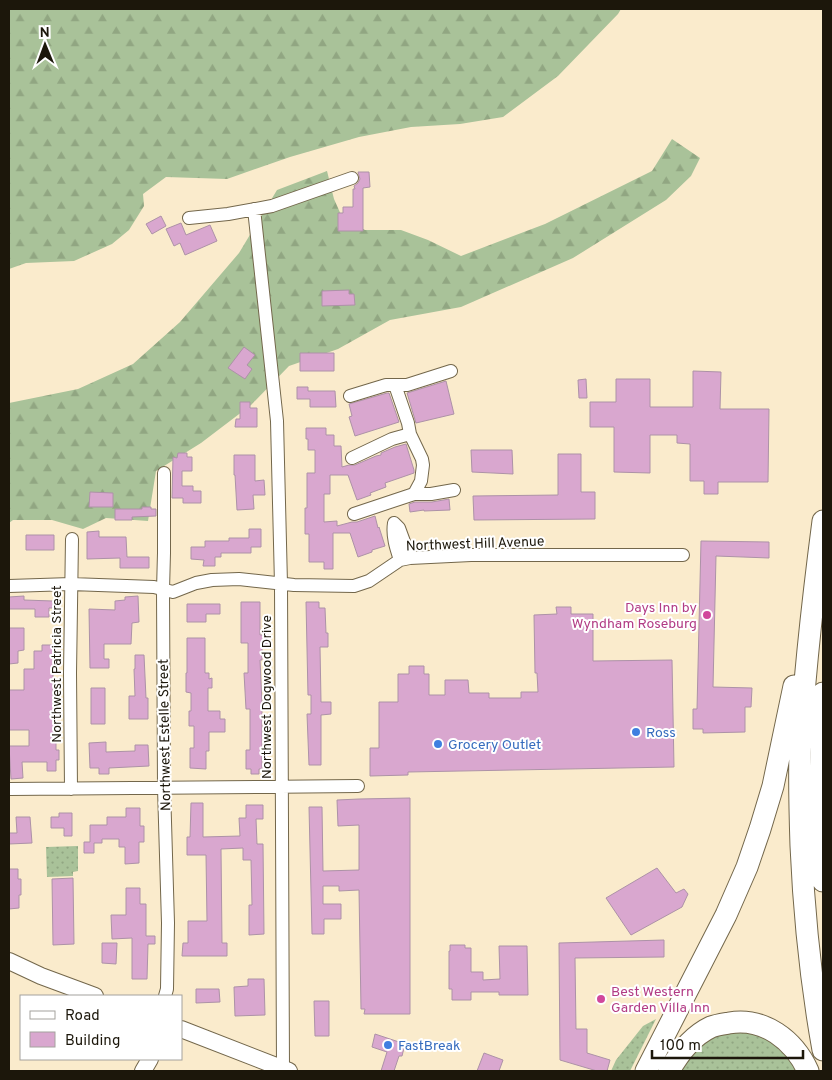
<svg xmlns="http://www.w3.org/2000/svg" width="832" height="1080" font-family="Overpass,sans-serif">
<defs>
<pattern id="grass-dots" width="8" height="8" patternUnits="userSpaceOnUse" patternTransform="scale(1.25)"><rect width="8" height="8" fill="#a9c299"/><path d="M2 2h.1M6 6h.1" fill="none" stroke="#91a682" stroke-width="1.8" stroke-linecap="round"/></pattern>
<pattern id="forest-firs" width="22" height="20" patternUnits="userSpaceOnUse" patternTransform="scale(1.25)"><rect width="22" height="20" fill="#a9c299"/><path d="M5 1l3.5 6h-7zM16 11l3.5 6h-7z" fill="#91a682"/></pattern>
</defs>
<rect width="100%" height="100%" fill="#faebcc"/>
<path fill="url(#grass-dots)" d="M78,846V871L73,872V876L47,877L46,847Z
M656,1019L630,1071H611L616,1060L643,1026Z
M744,1031C772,1038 784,1043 796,1071H677L679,1065L708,1039L726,1033Z"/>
<path fill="url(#forest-firs)" d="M9,9H621L618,14L558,76L503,117L460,124L411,127L359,137L290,157L227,179L166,177L143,194L144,206L129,230L112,244L74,261L26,263L9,269Z
M672,139L700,158L691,176L666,200L573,258L461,307L390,320L338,349L289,366L251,405L201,443L156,471L148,521L106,518L83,529L52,520H13L9,523V403L78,389L133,364L180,322L239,253L277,190L327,171L334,199L342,217L365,230H401L428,240L461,256L545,224L652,171Z"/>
<path fill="#d9a7cf" stroke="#ad92a7" d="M358,172H369L370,187L363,188V231H338V213H343V207H353V189H355L354,186L358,183L360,179Z
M161,216L166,226L152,234L146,224Z
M181,223L186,235L210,225L217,241L185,255L180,243L174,246L166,229Z
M349,290V294H354L355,305L322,306V291Z
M244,347L255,355L247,365L252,369L245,379L228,368Z
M300,353H334V371H300Z
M693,371L721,372L720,409H769L768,482H718V494H704V481H690V444L677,443V435H650V473L614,472V427H590V402H616V379H650V407H693Z
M586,379L587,398H579L578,380Z
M446,381L454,414L416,423L407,393Z
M297,387H308V391H335L336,407H310V399H297Z
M387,393H389L399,422L355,436L349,417L352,416L349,404Z
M240,402H250V408H257V427H235L236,419H240Z
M306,428H326V435H334V446H341L342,467L349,465H355L376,456L381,455V453L395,447L406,444L414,470V473L385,483L386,487L370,493L371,495L357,500L348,475H330V494H324V522L337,521V526L352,522H357L375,516L378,528L379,527L385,546L372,550V552L358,557L350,533H333V569H324V562H309V534H305V508H307V473H315V450H308V439H306Z
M471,450H512L513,474L472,472Z
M178,453H187V457H192V471H182V486H193V491H201V503H183V498H172L173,457L177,458Z
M558,454H581V492H595V519L474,520L473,496L558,495Z
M234,455H255V481L264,480L265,495H253L254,509L237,510L235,475H234Z
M90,492L113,493V507H89Z
M449,499L450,510L424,511V510L410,512L409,504L415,502H432Z
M142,507H151V509H156V516L132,517V520H115V509H142Z
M249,529H261V547H251V553H221V557H215V566H203L204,560L191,559V547H205V541H229V538H249Z
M99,531V537H126L127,557H149V568H120V558L87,559V532Z
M26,535H54V550H26Z
M701,541L769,542V558L716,556L713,687L752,688L751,707H745V732L703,733V729H693V709H697Z
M24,596V600L53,601V608H49V617H35V609H9V597Z
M138,596L139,622L132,623L131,644H104V659H109V668H90L89,609L115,610V601L125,600V597Z
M241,602H260V635H269V644H262V660H260L262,704V769H259V774H251V769H246V750H250V709H246L244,673H248V643H241Z
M306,602H319V608H325L326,633H328V647H320L321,702H331V714L321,715V765H309L307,714H311V695H308Z
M187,604H220V614H206V622H187Z
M556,607H571V614H593V661L672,660L674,767L408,772V775L370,776V748H379V702H398V674H409V666H424V674H429V695H445V680H468L469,693H489V698H521V692H538L537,673H535L534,615L557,614Z
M9,628H24V650L18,651V663L9,664Z
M187,638H205V673H209V679L212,678V688H208V711H220V719H225V732H209V751H206V769L190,768V748H194V726H189V711H191V693L186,692V673H187Z
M42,645H56V668H53V695H55L56,703V750H59V760H56V771H47V762H22L23,778L11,779L9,746H29V730H9V690H24V669H34V651H42Z
M135,655H144L146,698H148V719H129V696H135L134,669H135Z
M91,688H105V724H91Z
M106,742V752L135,751V745H148L149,766L109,768V774H99V768H90L89,743Z
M410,798V1014H364L365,1009H361L359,890L339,891V886H323V904H341V919H324V934H312L309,807H322L323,871L359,870V825L338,826L337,800L359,799Z
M191,803H203V837L240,836L239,818H246V805H263V819H256L257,844H263L264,934L249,935V905H252L251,860H243V848L221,849L222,943H227V956H182L183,943H188V921H207L206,855H187V837H190Z
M126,808H140V826H144V842H139V863L125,864V847H119V839H102V843H94V853H84V842H90V825H107V817H126Z
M59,813H72V836H64V828H51V817H59Z
M16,817H30L32,843L9,844V833H17Z
M657,868L676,893L684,889L688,894L682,907L631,935L606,898Z
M9,869H18V879H21V895H19V908L9,909Z
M73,878L74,944L53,945L52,879Z
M126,888H140V904H146V936H155V944H148L147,979H132V938L112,939L111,915H126Z
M664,940V957L575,958L576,1029H587V1053L610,1060L607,1071H597L560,1060L559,943Z
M102,943H117L116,964L102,963Z
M450,945H465V948H471V972H483V980L500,979L499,946H527L528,995H499V992H471V1000H452V989H449V951H450Z
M248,979H264L265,1015L235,1016L234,987L248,986Z
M196,989H219L220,1002L196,1003Z
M314,1001H329V1036H315Z
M375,1034L405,1044L402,1056H399L394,1071H381L387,1052L372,1047Z
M484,1053L503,1060L499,1071H477Z"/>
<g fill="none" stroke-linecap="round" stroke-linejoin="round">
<defs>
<path id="street" d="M254,209L277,421L281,584L283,1069
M189,218L228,214L272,206L352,178
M395,385L408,423L410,434L422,459L423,465L421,481L414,494
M350,396L386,385H407L451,371
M352,458L392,439L410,434
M164,473V553L163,590L164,788L168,923L167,989L165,996
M354,514L414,494H431L454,490
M400,560C396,548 392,536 394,523L399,528L410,558
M9,586L71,584L154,587L173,592L196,583L212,580L239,579L294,585L354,586L369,581L400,560L410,558L471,555H683
M9,789L358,786
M71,789L70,673L72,539"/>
<path id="secondary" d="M9,961L41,976L95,996
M181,1029L289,1071
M143,1071L150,1059"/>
<path id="highway" d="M823,521C813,598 804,674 800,752C799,783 800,815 801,846C804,915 811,983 823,1050
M823,693L819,821L823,881
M646,1071L726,915L747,867L760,829L773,786L794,686
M669,1071C679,1053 692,1036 711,1027C716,1025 723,1024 729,1023C764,1017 794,1040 808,1071"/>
</defs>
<use href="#street" stroke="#73674b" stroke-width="14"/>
<use href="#secondary" stroke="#73674b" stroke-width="18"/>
<use href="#highway" stroke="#73674b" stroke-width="23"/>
<use href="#street" stroke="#fff" stroke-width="12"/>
<use href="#secondary" stroke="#fff" stroke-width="16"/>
<use href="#highway" stroke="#fff" stroke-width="21"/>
</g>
<g fill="#d1479c" stroke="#fff" stroke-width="2">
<circle cx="707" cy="615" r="5"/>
<circle cx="601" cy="999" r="5"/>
</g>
<g fill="#3f7fe0" stroke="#fff" stroke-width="2">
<circle cx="636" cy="732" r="5"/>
<circle cx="438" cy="744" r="5"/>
<circle cx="388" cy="1045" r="5"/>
</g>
<g text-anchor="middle" stroke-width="4" stroke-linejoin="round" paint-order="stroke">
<g font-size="14" fill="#1c170b" stroke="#fff">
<text transform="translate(475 543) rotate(-2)" y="5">Northwest Hill Avenue</text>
<text transform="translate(56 664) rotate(-90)" y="5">Northwest Patricia Street</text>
<text transform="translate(266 697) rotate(-90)" y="5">Northwest Dogwood Drive</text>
<text transform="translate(164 735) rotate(-91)" y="5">Northwest Estelle Street</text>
</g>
<g font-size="14" fill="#b23c85" stroke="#fff" text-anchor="end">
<text x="697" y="612">Days Inn by<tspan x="697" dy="16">Wyndham Roseburg</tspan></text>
<text x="611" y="996" text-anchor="start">Best Western<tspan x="611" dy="16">Garden Villa Inn</tspan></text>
</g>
<g font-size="14" fill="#366cbe" stroke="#fff" text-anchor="start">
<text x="646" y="737">Ross</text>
<text x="448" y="749">Grocery Outlet</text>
<text x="398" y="1050">FastBreak</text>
</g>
</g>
<rect width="832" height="1080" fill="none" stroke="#1c170b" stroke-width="20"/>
<rect x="20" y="995" width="162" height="65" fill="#ffffff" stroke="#a4a29d"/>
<rect x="30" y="1011" width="25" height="8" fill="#ffffff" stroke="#a4a29d"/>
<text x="65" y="1020" font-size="15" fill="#1c170b">Road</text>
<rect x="30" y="1032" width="25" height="15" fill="#d9a7cf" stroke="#a4a29d"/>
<text x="65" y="1045" font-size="15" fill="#1c170b">Building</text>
<g transform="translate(45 45) rotate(359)" stroke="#ffffff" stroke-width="4" paint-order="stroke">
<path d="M0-4L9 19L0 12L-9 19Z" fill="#1c170b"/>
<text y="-8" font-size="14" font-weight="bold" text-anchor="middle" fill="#1c170b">N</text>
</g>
<path d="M652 1050v8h151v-8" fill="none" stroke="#1c170b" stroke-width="2.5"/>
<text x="660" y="1050" font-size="15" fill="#1c170b" stroke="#ffffff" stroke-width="4" paint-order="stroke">100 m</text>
</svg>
